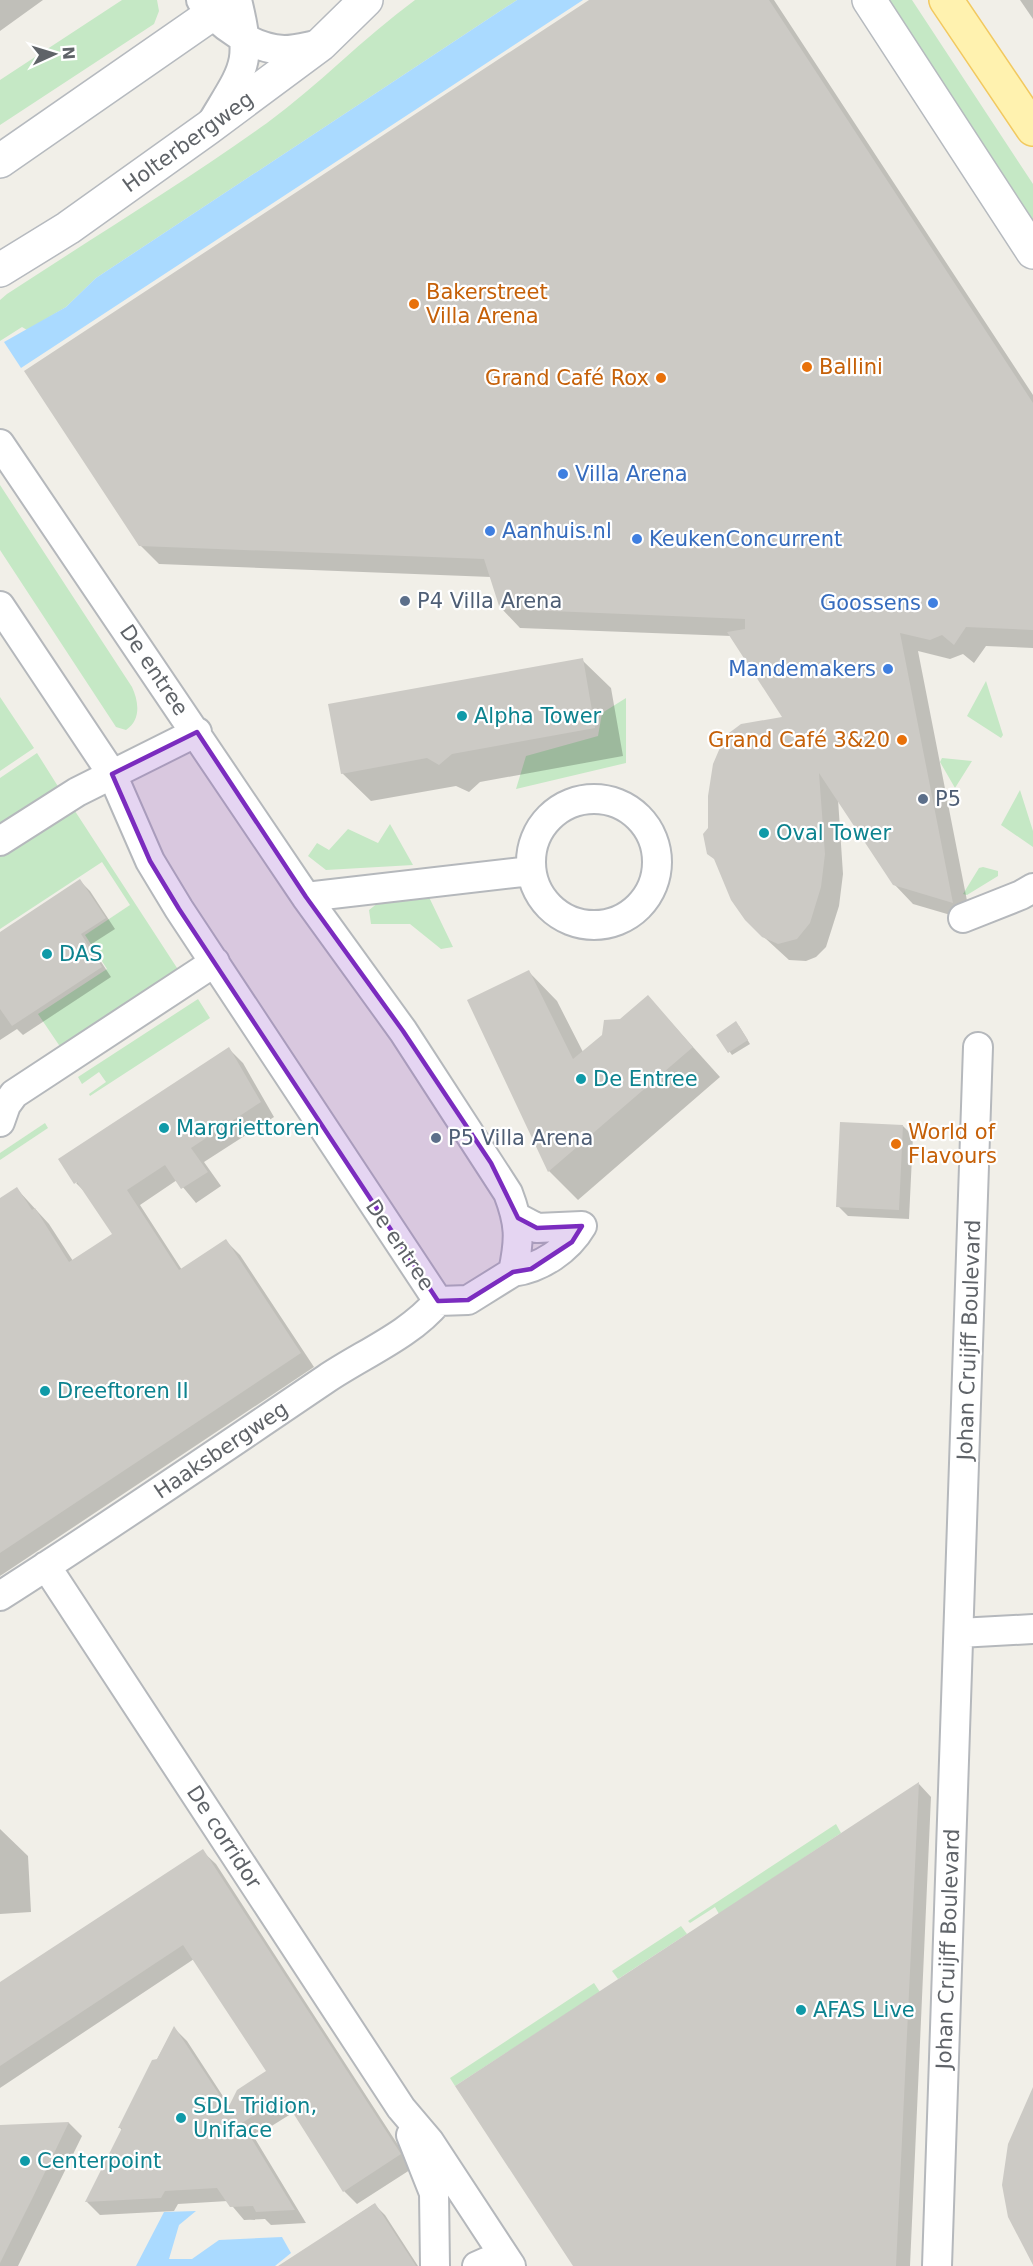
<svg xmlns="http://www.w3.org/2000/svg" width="1033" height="2266" font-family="'DejaVu Sans',sans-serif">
<rect width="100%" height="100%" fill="#f1efe8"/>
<path fill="#c5e8c5" d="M122,0H157L159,11L154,24L0,125V80Z
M415,0H517L96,278L66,307L27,330L22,327L0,341V300L7,294C94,237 183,183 267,123C319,85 363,38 415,0Z
M889,0H912L1033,184V220Z
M0,485L132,687C139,702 141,720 126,730L116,727L0,550Z
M986,681L1003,735L1001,738L967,716Z
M0,697L34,748L0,771Z
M626,698V763L516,789L526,756L598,736L602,713Z
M37,753L59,788L0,826V778Z
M942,758L972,761L955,788L940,762Z
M1020,790L1033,831V847L1001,825Z
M73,808L179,971L61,1048L38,1014L107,969L85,935L130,905L102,862L0,929V856Z
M390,824L413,865L326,870L308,856L317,843L329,850L348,829L378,843Z
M983,867L998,871V876L967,895L963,894L979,868Z
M428,895L453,947L441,949L410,924H371L369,910L387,896Z
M198,999L210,1018L90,1096L89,1094L106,1082L99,1072L82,1084L78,1077Z
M45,1123L48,1128L0,1160V1153Z
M836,1824L841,1833L719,1914L715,1907L690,1923L688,1921Z
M681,1926L687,1934L618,1979L612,1971Z
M594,1983L600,1992L455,2086L450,2078Z"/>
<path fill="#aadaff" d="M517,0H583L21,368L4,342L66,307L96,278Z
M196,2211L179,2225L169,2259H192L219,2240L282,2237L291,2253L275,2266H136L164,2212Z"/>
<path fill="#0003" d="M0,0H43L0,31Z
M592,0H774L1033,395V648L986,646L974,663L963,654L950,659L918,651L971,921L913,904L894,884L838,799L843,874L839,906L826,947L816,957L806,961L789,960L765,938L717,861L785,718L731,636L520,628L501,608L491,577L159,564L140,545Z
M1020,0H1033V19Z
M582,660L611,688L623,756L480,782L469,792L456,786L371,801L342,773Z
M80,881L90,891L115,929L90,945L111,977L23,1035L17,1029L0,1040V934Z
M529,972L557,1001L583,1052L648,997L720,1077L578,1200L549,1171L469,1001Z
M739,1026L750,1044L732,1055L718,1035Z
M229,1049L243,1063L274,1117L204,1162L221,1186L196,1203L177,1180L140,1205L182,1270L226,1241L240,1255L314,1367L0,1576V1200L17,1189L49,1224L73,1261L114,1235L89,1196L76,1183Z
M903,1126L913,1136L909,1219L848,1216L838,1206Z
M919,1784L931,1797L910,2266H575Z
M0,1829L28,1856L31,1912L0,1914Z
M202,1851L216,1864L413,2168L357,2204L344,2191L294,2112L254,2137L306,2223L271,2225L265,2219L244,2220L228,2201L178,2204L174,2211L100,2215L87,2202L123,2131L120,2128L174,2028L187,2041L230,2107L268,2072L194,1959L0,2088V1983Z
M69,2123L82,2136L18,2266H0V2127Z
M374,2204L385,2215L418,2266H281Z"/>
<path fill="#cccac5" d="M589,0H769L1033,403V630L966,627L954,645L942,635L930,640L900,633L953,903L893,885L819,773L825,854L821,887L810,923L797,939L778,944L762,937L745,920L731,900L714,859L707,854L703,834L708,828V796L713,764L725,736L741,724L782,717L727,632L745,629V619L500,609L484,559L139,546L24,371Z
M583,658L595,728L452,754L439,765L427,758L341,774L328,704Z
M80,879L106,918L81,934L102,967L12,1026L0,1009V932Z
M529,970L573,1059L602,1035L604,1020L620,1019L648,995L693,1047L548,1172L467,1000Z
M736,1021L748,1040L728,1053L716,1035Z
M229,1047L261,1102L191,1148L208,1172L181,1189L165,1165L127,1190L179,1270L226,1239L301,1353L0,1553V1198L17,1187L32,1210L35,1208L69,1262L112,1234L77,1182L74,1184L58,1159Z
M840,1122L903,1125L899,1210L836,1207Z
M919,1782L896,2266H573L455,2086Z
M203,1849L401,2154L343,2192L283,2097L242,2123L295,2210L256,2212L253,2206L230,2207L217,2188L165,2191L161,2198L85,2202L122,2128H118L152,2060L157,2059L174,2026L228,2108L237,2090L266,2071L183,1945L0,2066V1982Z
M1033,2087V2265L1008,2217L1002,2185L1008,2144Z
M69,2122L33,2197L0,2263V2125Z
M375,2203L416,2266H278Z"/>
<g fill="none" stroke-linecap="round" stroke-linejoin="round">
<defs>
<path id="street" d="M201,0C217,24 253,49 284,50C296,50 309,46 321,44
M211,124C244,68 253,65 237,0
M0,444L306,897L403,1031L508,1193C520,1224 520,1239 513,1272L468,1300L438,1301
M0,606L112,774L150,861L179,909L438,1301
M531 862a63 63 0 1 1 126 0a63 63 0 1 1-126 0Z
M0,841L77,792L197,732
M306,897L531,871
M963,918L1021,895L1033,888
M0,1122L6,1105L14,1094L215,962
M513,1272C541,1268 568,1250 582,1226L537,1228L518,1218
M46,1566L401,2108L429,2141L511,2266
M0,1596C110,1526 218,1452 326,1379C363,1354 410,1335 438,1301
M959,1633L1033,1629
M411,2135L434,2193L435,2266
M477,2266L486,2262L505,2266
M937,2266L978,1047"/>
<path id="secondary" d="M869,0L1033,252
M0,161L232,0
M0,270L68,228L208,128L321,44L366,0"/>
<path id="primary" d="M946,0L1033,129"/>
</defs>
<use href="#street" stroke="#b5b8bc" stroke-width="32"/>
<use href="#secondary" stroke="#b6babf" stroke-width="36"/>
<use href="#primary" stroke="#f2c960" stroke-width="36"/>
<use href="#street" stroke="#fff" stroke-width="28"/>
<use href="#secondary" stroke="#fff" stroke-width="33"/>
<use href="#primary" stroke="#fff2af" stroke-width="33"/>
</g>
<path fill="#7b2cbf" fill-opacity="0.2" stroke="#7b2cbf" stroke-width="4.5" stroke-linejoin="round" d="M197,732L306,897L403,1031L491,1163L518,1218L537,1228L582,1226L572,1242L531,1269L513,1272L468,1300L438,1301L179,909L150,861L112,774Z"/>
<g fill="#e8710a" stroke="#fff" stroke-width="2">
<circle cx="414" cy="304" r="6"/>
<circle cx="807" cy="367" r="6"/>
<circle cx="661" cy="378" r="6"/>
<circle cx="902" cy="740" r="6"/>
<circle cx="896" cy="1144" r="6"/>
</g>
<g fill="#3f7fe0" stroke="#fff" stroke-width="2">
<circle cx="563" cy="474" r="6"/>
<circle cx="490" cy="531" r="6"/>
<circle cx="637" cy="539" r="6"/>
<circle cx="933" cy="603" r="6"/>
<circle cx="888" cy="669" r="6"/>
</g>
<g fill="#5c6f8a" stroke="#fff" stroke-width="2">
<circle cx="405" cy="601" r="6"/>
<circle cx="923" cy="799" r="6"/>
<circle cx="436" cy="1138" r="6"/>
</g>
<g fill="#0f9aa8" stroke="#fff" stroke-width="2">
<circle cx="462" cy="716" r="6"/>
<circle cx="764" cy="833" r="6"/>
<circle cx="47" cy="954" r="6"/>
<circle cx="581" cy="1079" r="6"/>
<circle cx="164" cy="1128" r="6"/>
<circle cx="45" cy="1391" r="6"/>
<circle cx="801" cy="2010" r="6"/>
<circle cx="181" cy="2118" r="6"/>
<circle cx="25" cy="2161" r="6"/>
</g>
<g text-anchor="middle" stroke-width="4.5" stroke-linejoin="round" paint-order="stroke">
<g font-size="21" fill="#5f6368" stroke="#fff">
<text transform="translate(188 142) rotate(-36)" y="7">Holterbergweg</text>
<text transform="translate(154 670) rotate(56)" y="7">De entree</text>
<text transform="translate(400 1245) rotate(56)" y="7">De entree</text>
<text transform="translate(969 1340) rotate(-88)" y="7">Johan Cruijff Boulevard</text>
<text transform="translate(221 1450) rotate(-34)" y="7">Haaksbergweg</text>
<text transform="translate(224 1837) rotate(57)" y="7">De corridor</text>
<text transform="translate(948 1949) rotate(-88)" y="7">Johan Cruijff Boulevard</text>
</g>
<g font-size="21" fill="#c56008" stroke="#fff" text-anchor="start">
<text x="426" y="299">Bakerstreet<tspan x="426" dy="24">Villa Arena</tspan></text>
<text x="819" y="374">Ballini</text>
<text x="649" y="385" text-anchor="end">Grand Café Rox</text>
<text x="890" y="747" text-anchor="end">Grand Café 3&amp;20</text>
<text x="908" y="1139">World of<tspan x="908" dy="24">Flavours</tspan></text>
</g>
<g font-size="21" fill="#366cbe" stroke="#fff" text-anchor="start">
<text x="575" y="481">Villa Arena</text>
<text x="502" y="538">Aanhuis.nl</text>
<text x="649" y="546">KeukenConcurrent</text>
<text x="921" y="610" text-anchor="end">Goossens</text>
<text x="876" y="676" text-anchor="end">Mandemakers</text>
</g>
<g font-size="21" fill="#4e5e75" stroke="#fff" text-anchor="start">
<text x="417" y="608">P4 Villa Arena</text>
<text x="935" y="806">P5</text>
<text x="448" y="1145">P5 Villa Arena</text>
</g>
<g font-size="21" fill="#0d838f" stroke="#fff" text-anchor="start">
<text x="474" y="723">Alpha Tower</text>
<text x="776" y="840">Oval Tower</text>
<text x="59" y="961">DAS</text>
<text x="593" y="1086">De Entree</text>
<text x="176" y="1135">Margriettoren</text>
<text x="57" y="1398">Dreeftoren II</text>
<text x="813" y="2017">AFAS Live</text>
<text x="193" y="2113">SDL Tridion,<tspan x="193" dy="24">Uniface</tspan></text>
<text x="37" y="2168">Centerpoint</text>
</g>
</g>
<g transform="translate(54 54) rotate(86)" stroke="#ffffff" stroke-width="4.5" paint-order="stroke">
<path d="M0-4.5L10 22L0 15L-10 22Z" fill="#5f6368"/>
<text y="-9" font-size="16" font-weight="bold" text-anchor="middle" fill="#5f6368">N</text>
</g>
</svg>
